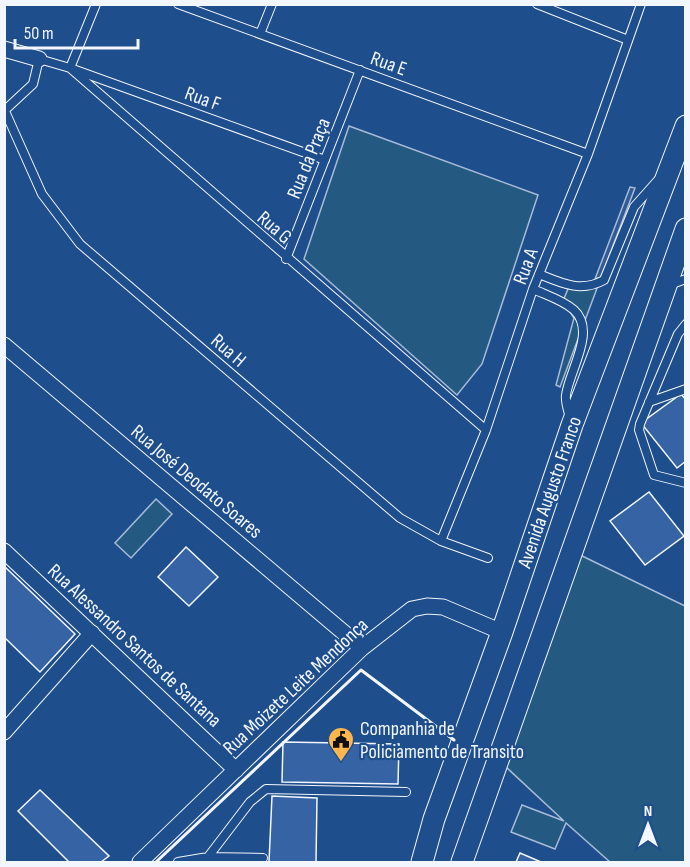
<svg xmlns="http://www.w3.org/2000/svg" width="690" height="867" font-family="'Sofia Sans Condensed',sans-serif">
<rect width="100%" height="100%" fill="#1f4e8c"/>
<path fill="#245a82" stroke="#a8bbd7" stroke-width="1.5" d="M349,126L538,195L482,364L457,395L304,259Z
M599,283L560,387L556,385L574,318L563,301L568,289Z
M156,499L172,514L131,558L115,543Z
M576,553L685,606V862H610L566,823L555,849L511,832L522,805L564,821L506,767Z"/>
<path fill="#305b95" stroke="#a8bbd7" stroke-width="1.5" d="M630,187L635,188L601,277L595,279Z"/>
<path fill="#3563a3" stroke="#f2f6ff" stroke-width="1.5" d="M681,394L686,400V461L677,468L641,423Z
M649,492L684,536L645,565L610,521Z
M186,547L218,577L189,606L158,577Z
M4,566L75,634L40,672L4,637Z
M283,742L399,744L398,784L282,782Z
M40,790L109,856L101,862H69L18,811Z
M272,796L317,798L316,862H269Z
M520,853L541,862H516Z"/>
<g fill="none" stroke-linecap="round" stroke-linejoin="round">
<defs>
<path id="lane" d="M96,4L70,68L325,160
M178,4L588,154
M537,4L628,40
M260,34L272,4
M4,109L42,194L80,244L400,518L441,541L488,558
M5,110L33,84L39,59L70,68L486,430
M286,259L360,70
M539,274C561,283 581,293 604,280L634,207L658,180
M669,285L686,279
M533,289C546,295 563,300 574,310C597,331 569,371 566,395C565,402 568,410 570,418
M686,324L678,334L640,424L639,430L654,475L686,483
M649,402L686,389
M441,541L486,430L533,289L588,154L641,4
M208,857L263,858
M178,862L208,857L250,802L266,789L406,792"/>
<path id="street" d="M4,49L39,59
M4,345L362,648
M4,551L236,770
M4,732L92,633
M140,862L362,648L412,609L427,606L443,607L502,632"/>
<path id="secondary" d="M422,862L434,819L502,632L572,425L686,126
M462,862L686,229"/>
</defs>
<use href="#lane" stroke="#f2f6ff" stroke-width="10"/>
<use href="#street" stroke="#f2f6ff" stroke-width="17"/>
<use href="#secondary" stroke="#f2f6ff" stroke-width="23"/>
<use href="#lane" stroke="#1f4e8c" stroke-width="8"/>
<use href="#street" stroke="#1f4e8c" stroke-width="15"/>
<use href="#secondary" stroke="#1f4e8c" stroke-width="21"/>
<path stroke="#f2f6ff" stroke-width="3" d="M156,862L361,670L454,740"/>
</g>
<defs>
<symbol id="civic-pin" viewBox="-11 -11 22 30"><path d="M0 17L-7.5 6A9.5 9.5 0 1 1 7.5 6Z" fill="#ffb74d" stroke="#1f4e8c"/><path d="M-.6-6.5H3V-4.5H.6V-3L4-1V1h2V6H-6V1h2V-1L-.6-3ZM-1.2 2.5V6h2.4V2.5Z" fill="#111"/></symbol>
</defs>
<g fill-rule="evenodd">
<use href="#civic-pin" x="326" y="725" width="30" height="40"/>
</g>
<g text-anchor="middle" stroke-width="4.5" stroke-linejoin="round" paint-order="stroke">
<g font-size="20" fill="#f2f6ff" stroke="#1f4e8c">
<text transform="translate(389 63) rotate(20)" y="7">Rua E</text>
<text transform="translate(203 98) rotate(20)" y="7">Rua F</text>
<text transform="translate(308 158) rotate(-68)" y="7">Rua da Praça</text>
<text transform="translate(275 227) rotate(41)" y="7">Rua G</text>
<text transform="translate(525 266) rotate(-69)" y="7">Rua A</text>
<text transform="translate(229 350) rotate(41)" y="7">Rua H</text>
<text transform="translate(197 481) rotate(40)" y="7">Rua José Deodato Soares</text>
<text transform="translate(549 492) rotate(-71)" y="7">Avenida Augusto Franco</text>
<text transform="translate(135 645) rotate(43)" y="7">Rua Alessandro Santos de Santana</text>
<text transform="translate(295 686) rotate(-43)" y="7">Rua Moizete Leite Mendonça</text>
</g>
<g font-size="20" fill="#f2f6ff" stroke="#1f4e8c" text-anchor="start">
<text x="360" y="735">Companhia de<tspan x="360" dy="23">Policiamento de Transito</tspan></text>
</g>
</g>
<rect width="690" height="867" fill="none" stroke="#f2f6ff" stroke-width="12"/>
<g transform="translate(648 825)" stroke="#1f4e8c" stroke-width="4.5" paint-order="stroke">
<path d="M0-4.5L10 22L0 15L-10 22Z" fill="#f2f6ff"/>
<text y="-9" font-size="16" font-weight="bold" text-anchor="middle" fill="#f2f6ff">N</text>
</g>
<path d="M15 39v9h123v-9" fill="none" stroke="#f2f6ff" stroke-width="3"/>
<text x="24" y="39" font-size="18" fill="#f2f6ff" stroke="#1f4e8c" stroke-width="4.5" paint-order="stroke">50 m</text>
</svg>
